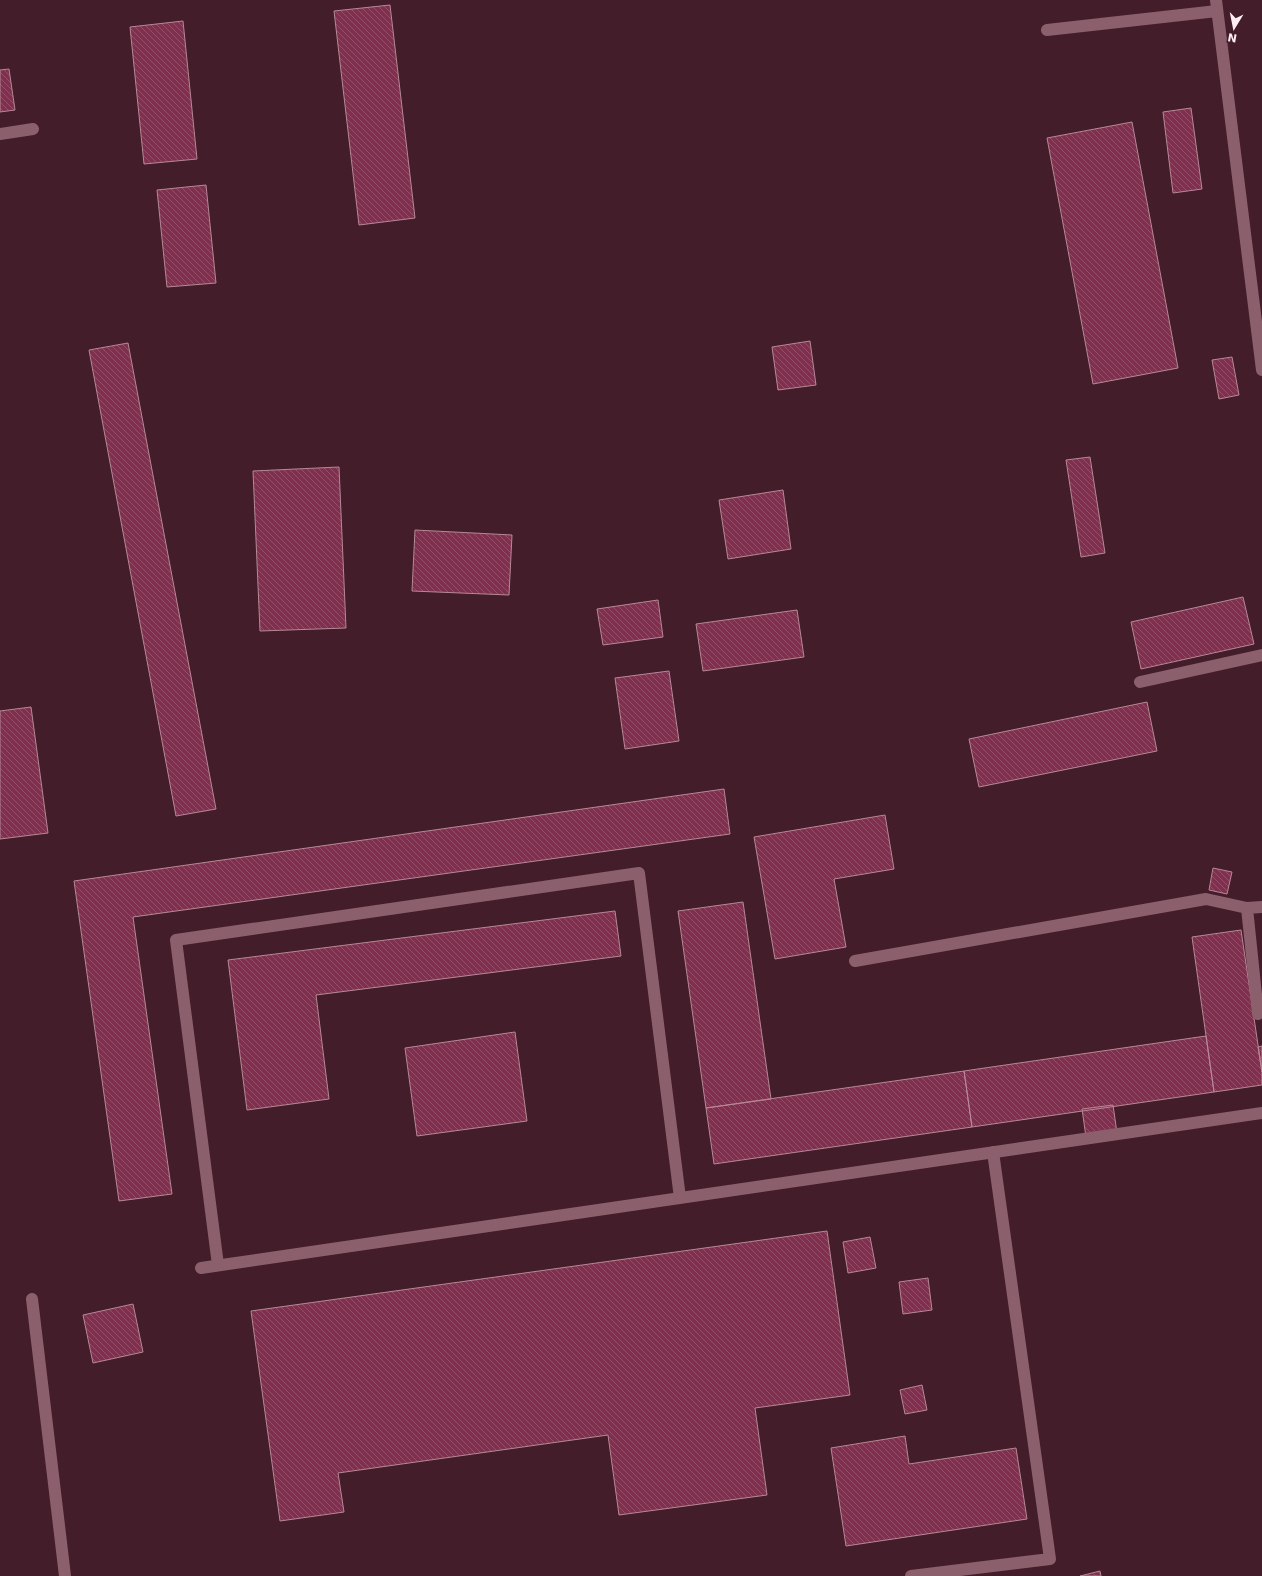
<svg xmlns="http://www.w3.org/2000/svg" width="1262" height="1576" font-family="'DejaVu Sans',sans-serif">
<defs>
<pattern id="building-back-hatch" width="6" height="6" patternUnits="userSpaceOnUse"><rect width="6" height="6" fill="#80304e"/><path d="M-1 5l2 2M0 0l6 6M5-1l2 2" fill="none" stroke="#934e68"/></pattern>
</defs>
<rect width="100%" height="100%" fill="#431d2a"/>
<path fill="url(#building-back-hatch)" stroke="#b78895" d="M390,5L415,218L359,225L334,11Z
M183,21L197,159L144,164L130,27Z
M9,69L15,110L0,112V70Z
M1191,108L1202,189L1173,193L1163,112Z
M1132,122L1178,368L1093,384L1047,138Z
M206,185L216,283L167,287L157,190Z
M810,341L816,385L778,390L772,347Z
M128,343L216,809L176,816L89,350Z
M1232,357L1239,395L1219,399L1212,360Z
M1090,457L1105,553L1081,557L1066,460Z
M339,467L346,628L260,631L253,471Z
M783,490L791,549L728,559L719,500Z
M415,530L512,535L509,595L412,591Z
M1243,597L1254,644L1141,669L1131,622Z
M658,600L663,637L603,645L597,609Z
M797,610L804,657L703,671L696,624Z
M669,671L679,741L625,749L615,678Z
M1147,702L1157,751L979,787L969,739Z
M31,707L48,833L0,839V711Z
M724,789L730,834L133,917L172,1194L119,1201L74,881Z
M885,815L894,869L834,879L846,947L775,959L754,837Z
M1213,868L1232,872L1227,894L1209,890Z
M743,902L771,1099L706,1108L678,911Z
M615,911L621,956L316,995L329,1099L247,1110L228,960Z
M1241,930L1262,1072V1085L1214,1092L1192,937Z
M515,1032L527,1121L417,1136L405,1048Z
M1206,1036L1214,1092L972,1127L964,1071Z
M1262,1046V1072L1258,1047Z
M964,1071L972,1127L714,1164L706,1108Z
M1113,1105L1117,1133L1086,1137L1082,1109Z
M827,1231L850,1395L755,1408L767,1495L619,1515L608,1435L338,1473L344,1512L280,1521L251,1311Z
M870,1237L876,1268L848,1273L843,1242Z
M928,1278L932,1310L903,1314L899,1282Z
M133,1304L143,1352L93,1363L83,1315Z
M922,1385L927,1410L905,1414L900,1390Z
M905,1436L909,1464L1016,1448L1027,1519L846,1546L831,1448Z
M1100,1571L1101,1576H1080Z"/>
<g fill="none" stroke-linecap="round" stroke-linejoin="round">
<path stroke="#8c5f6c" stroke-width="12" d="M1216,0L1262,370
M1047,30L1217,11
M0,134L33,129
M1140,682L1262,655
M855,961L1206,899L1247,908
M1258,1014L1247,908L1262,907
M218,1265L176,940L639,873L680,1198
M201,1268L1262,1113
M32,1299L65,1576
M911,1576L1050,1559L993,1152"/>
</g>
<g transform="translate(1234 28) rotate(190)" stroke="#431d2a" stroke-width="3" paint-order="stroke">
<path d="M0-3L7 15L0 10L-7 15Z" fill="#feeef2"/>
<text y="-6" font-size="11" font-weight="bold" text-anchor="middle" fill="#feeef2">N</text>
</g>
</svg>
